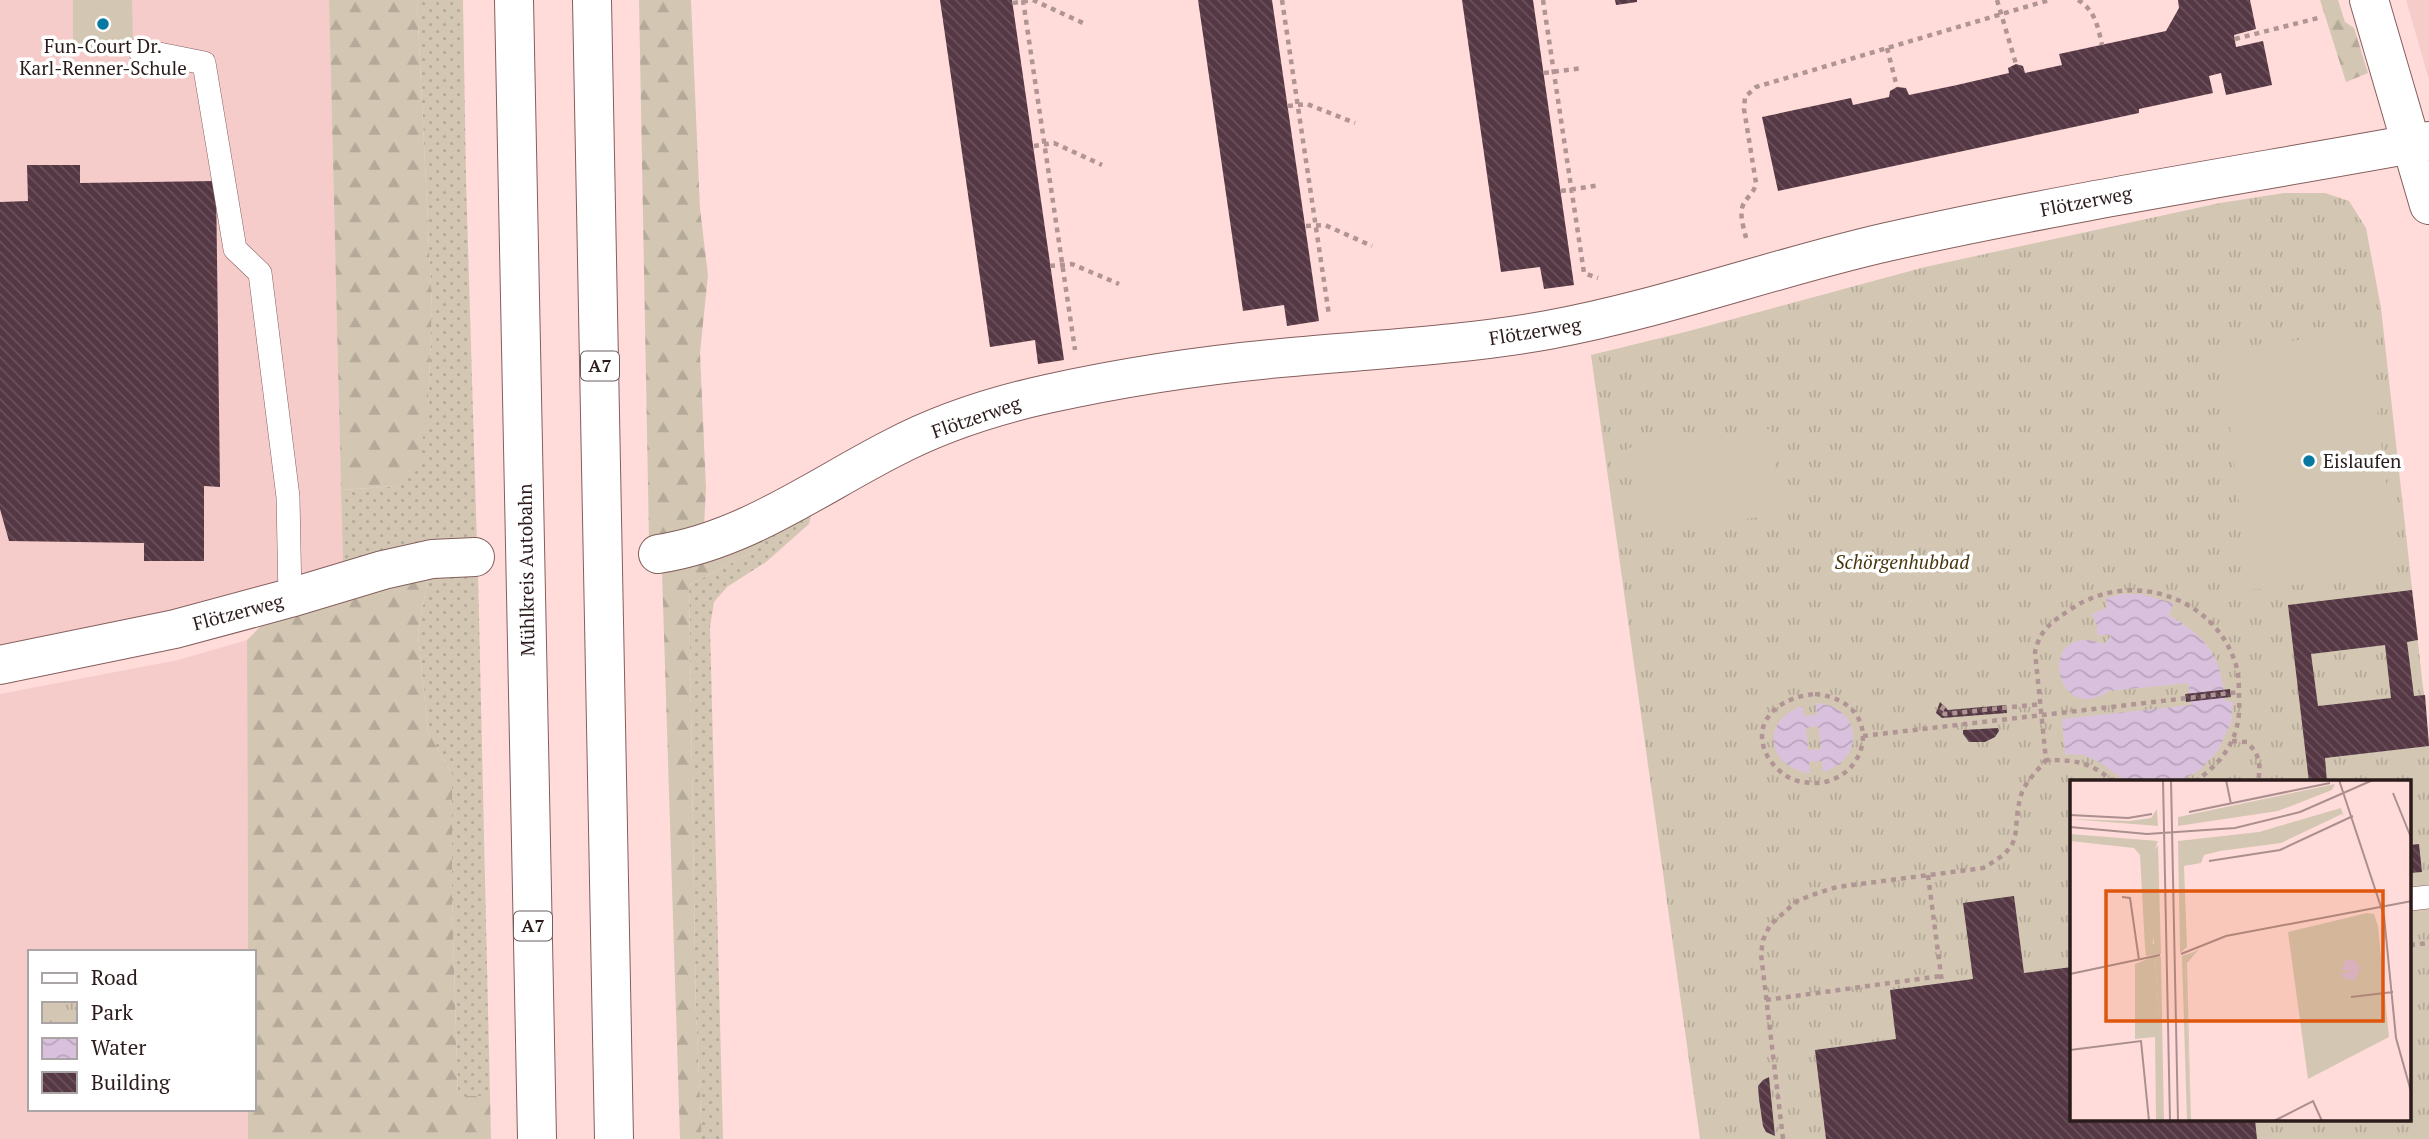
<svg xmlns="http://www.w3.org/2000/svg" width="2429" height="1139" font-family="'PT Serif',serif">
<defs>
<pattern id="grass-dots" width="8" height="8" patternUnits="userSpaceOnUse" patternTransform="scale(1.75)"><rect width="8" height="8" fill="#d3c7b3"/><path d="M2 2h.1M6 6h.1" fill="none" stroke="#b5aa99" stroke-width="1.8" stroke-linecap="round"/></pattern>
<pattern id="forest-firs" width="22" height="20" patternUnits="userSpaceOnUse" patternTransform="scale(1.75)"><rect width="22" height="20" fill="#d3c7b3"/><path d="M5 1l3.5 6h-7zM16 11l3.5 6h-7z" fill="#b5aa99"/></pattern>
<pattern id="park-tufts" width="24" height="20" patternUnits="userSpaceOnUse" patternTransform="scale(1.75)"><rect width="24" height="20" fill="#d3c7b3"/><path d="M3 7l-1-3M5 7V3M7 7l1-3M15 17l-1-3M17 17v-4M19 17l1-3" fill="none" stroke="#b5aa99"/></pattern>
<pattern id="water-waves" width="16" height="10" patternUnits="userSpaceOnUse" patternTransform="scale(1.75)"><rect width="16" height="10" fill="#d9c1dd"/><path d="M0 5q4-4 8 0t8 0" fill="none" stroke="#baa5bd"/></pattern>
<pattern id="building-back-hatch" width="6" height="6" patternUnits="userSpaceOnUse" patternTransform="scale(1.75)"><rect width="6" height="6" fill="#553844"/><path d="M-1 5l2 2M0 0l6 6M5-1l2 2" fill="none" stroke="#6a525c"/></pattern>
</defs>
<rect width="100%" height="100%" fill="#ffdcda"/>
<path fill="#f6ccca" d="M0,0H329L343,565L212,603L0,648Z
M2406,0H2429V81V80Z
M247,640L248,952H30V1109H248V1139H0V694L178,660Z"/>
<path fill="url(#grass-dots)" d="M417,0H463L466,179L477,546L343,565L341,490L397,486L428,409L432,309Z
M813,508L809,524L766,562L727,587L714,602L710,627L723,1139H702L696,1014L689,585L755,551L765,534Z
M429,572L478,573L490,1096L458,1097L452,898V774L428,732L418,634Z"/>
<path fill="url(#forest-firs)" d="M329,0H417L432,309L428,409L418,466L397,486L341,490Z
M639,0H691L700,209L708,275L700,353L706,488L704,527L649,541Z
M2320,0H2338L2345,22L2354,28L2368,73L2346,82Z
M765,534L755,551L689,585L696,1014L702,1139H680L662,572Z
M429,572L418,634L428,732L452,774V898L458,1096H490L491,1139H248V1109H254V952H248L247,640L272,615Z"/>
<path fill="url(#park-tufts)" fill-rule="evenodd" d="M2284,193H2325L2349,201L2366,228L2381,308L2429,742V1139H1700L1591,355L1689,331L1925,267L2220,203ZM2072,782H2410V1120H2072Z"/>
<path fill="#d3c7b3" d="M73,0H132L133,47L73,48Z
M2368,332L2397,574L2249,590L2221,349Z
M1770,429L1781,514L1640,533L1628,448Z"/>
<path fill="url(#water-waves)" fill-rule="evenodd" d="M2123,594H2140L2174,603L2169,615C2208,638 2221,656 2225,701H2232V720L2219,749L2200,770L2178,782H2127L2101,763L2084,755L2065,754L2062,719L2191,705L2188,683L2109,691C2053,729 2035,618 2104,644L2112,635H2097V626L2092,614L2107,608L2106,598Z
M1816,703C1823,704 1831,705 1837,709C1866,728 1853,764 1823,772L1822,761L1809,762L1810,773C1767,768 1759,720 1803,706L1804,716L1817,715ZM1818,726L1821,749L1808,750L1806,728Z"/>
<path fill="url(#building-back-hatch)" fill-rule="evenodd" d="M940,0H1012L1064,360L1038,364L1035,340L990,347Z
M1198,0H1272L1319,321L1287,326L1284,305L1243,311Z
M1462,0H1533L1574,285L1544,289L1540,267L1501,272Z
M1615,0H1637V2L1616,5Z
M2178,0H2250L2256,29L2234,35L2236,47L2263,41L2272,85L2226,95L2221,73L2209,76L2213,93L2139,109V113L1778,191L1762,117L1851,98L1853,105L1889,97L1890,91L1897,87L1906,88L1909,95L1957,85L2009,73L2008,68L2016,64L2023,66L2025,73L2062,65L2059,54L2166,31L2179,8Z
M27,165H80V183L216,181L220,487L204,486V561H144V543L9,541L0,509V202L28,201Z
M2412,590L2418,640L2407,642L2414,696L2425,695L2429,746L2325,758L2327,782H2309L2288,605ZM2385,645L2391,698L2318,706L2311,654Z
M2230,689L2231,697L2186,702L2185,694Z
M1940,702L1948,710L2006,705L2007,713L1942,718L1936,713Z
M1998,728L1999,731L1995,737L1985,742H1969L1963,734V730Z
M2419,844L2422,872L2410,873V845Z
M2014,896L2024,973L2072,967V1120H2255L2257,1139H1826L1815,1050L1896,1039L1890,990L1973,979L1963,903Z
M1769,1077L1775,1136L1766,1132L1763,1126L1759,1099L1758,1086L1763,1080Z"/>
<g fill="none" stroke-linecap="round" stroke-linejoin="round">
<defs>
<path id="service" d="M139,50L204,63L235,249L260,273L288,497L290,598
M2410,899L2429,897"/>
<path id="minor" d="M2369,0L2429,205
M658,554C744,541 815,488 891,449C940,423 993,406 1047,394C1128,376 1210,364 1292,357C1378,349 1464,345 1548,330C1663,309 1773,268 1887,242C2066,202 2248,174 2429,141
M0,665L175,629L290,598L383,570L432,559L475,557"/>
<path id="motorway" d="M514,0L537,1139
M592,0L614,1139"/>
</defs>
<use href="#service" stroke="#845e5d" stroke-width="24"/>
<use href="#minor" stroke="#845e5d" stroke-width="40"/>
<use href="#motorway" stroke="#845e5d" stroke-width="40"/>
<path stroke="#b19594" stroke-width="4.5" stroke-dasharray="5 5" stroke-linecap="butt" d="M1023,0L1075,350
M1282,0L1329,315
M1543,0L1584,273L1598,278
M1997,0L2016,64
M2078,0C2095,10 2098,27 2102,45
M1013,3L1033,0L1083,23
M2235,39L2318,18
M1887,48L1897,87
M1544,73L1583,68
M1288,106L1307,104L1355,123
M1034,146L1054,143L1102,165
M1561,191L1600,185
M1306,226L1325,225L1372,246
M1746,238C1744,229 1740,217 1742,208C1745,197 1754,195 1756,183L1744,109L1745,97L1756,87L2049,0
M1050,266L1072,264L1119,284
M1815,694C1894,702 1866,798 1798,781C1775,775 1754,746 1765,722C1775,703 1796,696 1815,694Z
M1944,706L1940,712L1945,714L2041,704
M1863,736L2239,692
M2232,741L2247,742C2260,755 2261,764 2258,782
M2114,782C2090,762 2077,760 2046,760L2035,652C2040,629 2052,622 2071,609C2130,569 2215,596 2236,665C2239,675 2239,687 2239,697C2240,715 2238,732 2228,748C2220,762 2207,773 2195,782
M1928,875L1942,983
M2410,945L2429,943
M1766,1000L1941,976
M1783,1139L1761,954L1763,940L1770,925L1797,901L1815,894L1837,887L1983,868C2028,843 2010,835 2021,795C2025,782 2038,770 2046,760"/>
<use href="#service" stroke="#fff" stroke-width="23"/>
<use href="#minor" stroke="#fff" stroke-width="38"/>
<use href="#motorway" stroke="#fff" stroke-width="38"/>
</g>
<g fill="#0678a1" stroke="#fff" stroke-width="2.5">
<circle cx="103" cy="24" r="7"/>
<circle cx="2309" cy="461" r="7"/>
</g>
<g text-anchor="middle" stroke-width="7" stroke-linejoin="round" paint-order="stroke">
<g fill="#fff" stroke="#6b605f" stroke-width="2">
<rect x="581" y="351.5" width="38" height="29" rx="5"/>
<rect x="514" y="911.5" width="38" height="29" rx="5"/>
</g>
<g font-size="18" font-weight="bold" fill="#2b1c1b">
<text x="600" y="372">A7</text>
<text x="533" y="932">A7</text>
</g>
<g font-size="19" fill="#2b1c1b" stroke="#fff">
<text x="103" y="53">Fun-Court Dr.<tspan x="103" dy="22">Karl-Renner-Schule</tspan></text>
<text x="2323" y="468" text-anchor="start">Eislaufen</text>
</g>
<g font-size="19" fill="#2b1c1b" stroke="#fff">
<text transform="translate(2086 201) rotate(-11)" y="7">Flötzerweg</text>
<text transform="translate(1535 331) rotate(-9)" y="7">Flötzerweg</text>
<text transform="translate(976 417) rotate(-19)" y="7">Flötzerweg</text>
<text transform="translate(526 570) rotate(-91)" y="7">Mühlkreis Autobahn</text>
<text transform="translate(238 612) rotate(-15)" y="7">Flötzerweg</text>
</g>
<g font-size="19" font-style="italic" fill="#48350e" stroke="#fff">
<text x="1902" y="569">Schörgenhubbad</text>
</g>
</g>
<g transform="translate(2070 780)">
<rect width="341" height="341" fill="#ffdcda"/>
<path d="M88,65L91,174L76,176L75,167L84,164V70ZM129,169L117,183L121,341L115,178ZM85,176L91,177L92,236H89Z" fill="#d3c7b3"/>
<path d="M265,4L262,10L208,31L108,46V37ZM271,28L274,37L272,34L211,63L150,71L134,75L131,83L114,86L117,167L110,173L108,61L189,52ZM87,29L88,46L0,39L60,41L81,38ZM0,54L88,61L84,71L86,147L82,167H75L70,75L64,68L0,61ZM124,172L115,178L121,341H117L112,176ZM85,176L89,236H92L94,341H86L85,257L65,259V184Z" fill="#d3c7b3"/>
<path d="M297,133L304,134L308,146L319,257L238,299L218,152Z" fill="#d3c7b3"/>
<path d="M306,149L309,177L293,179L289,151Z" fill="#d3c7b3"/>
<path d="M276,180H284L290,188L284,201L272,197L271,193L286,191L271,190Z" fill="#d9c1dd"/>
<path fill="none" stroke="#aa8f8e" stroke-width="2" d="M93,0L100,341M101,0L108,341M156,0L161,24M269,0L314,136L326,258L342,315M323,13L342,60M119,32L260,3M0,35L58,38L82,34M0,47L77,54L165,48L230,32L303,0M139,81L210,70L283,36M52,117L60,118L69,180M111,174L156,156L342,121M0,194L90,175M281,217L323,212M0,270L71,261L79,341M204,341L243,321L252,341"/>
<path fill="#df560d" fill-opacity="0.15" stroke="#df560d" stroke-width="3.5" d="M36,111H313V241H36Z"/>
<rect width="341" height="341" fill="none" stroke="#2b1c1b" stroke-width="3.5"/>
</g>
<rect x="28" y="950" width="228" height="161" fill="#ffffff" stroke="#aaa4a4" stroke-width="2"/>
<rect x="42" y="973" width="35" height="10" fill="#ffffff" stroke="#aaa4a4" stroke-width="2"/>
<text x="91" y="985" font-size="21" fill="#2b1c1b">Road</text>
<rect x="42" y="1002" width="35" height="21" fill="url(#park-tufts)" stroke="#aaa4a4" stroke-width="2"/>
<text x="91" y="1020" font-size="21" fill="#2b1c1b">Park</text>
<rect x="42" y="1038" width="35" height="21" fill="url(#water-waves)" stroke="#aaa4a4" stroke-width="2"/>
<text x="91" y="1055" font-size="21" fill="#2b1c1b">Water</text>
<rect x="42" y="1072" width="35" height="21" fill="url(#building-back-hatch)" stroke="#aaa4a4" stroke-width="2"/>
<text x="91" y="1090" font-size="21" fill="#2b1c1b">Building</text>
</svg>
